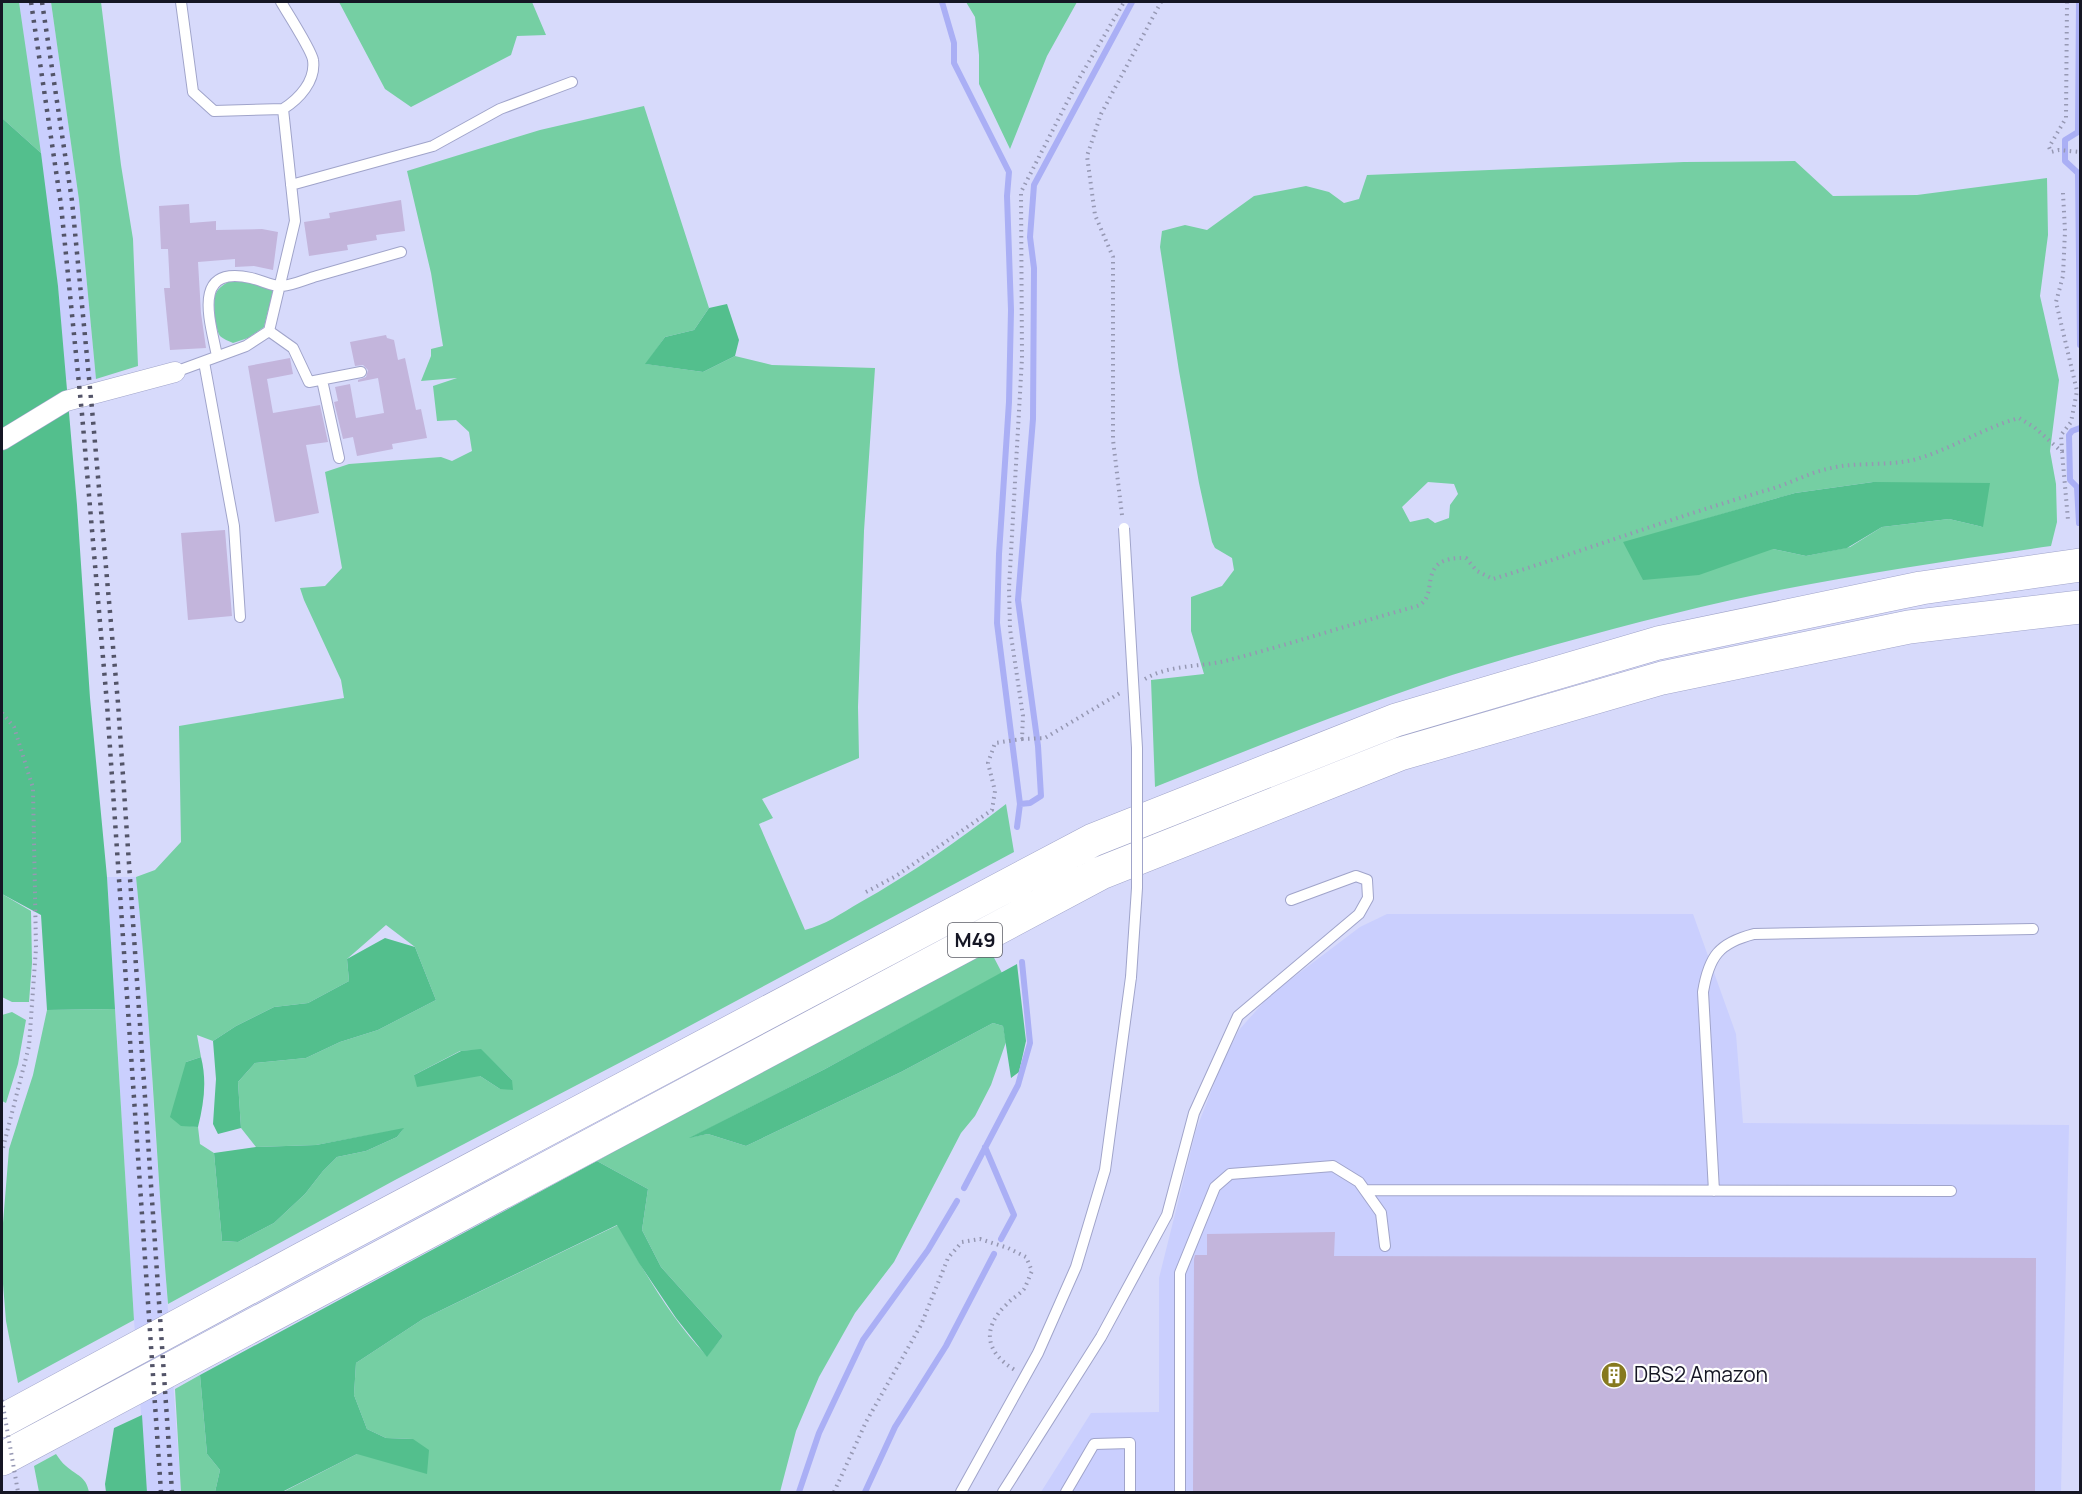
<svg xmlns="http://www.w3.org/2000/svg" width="2082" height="1494" font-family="Manrope,sans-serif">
<rect width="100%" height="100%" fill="#d7dafb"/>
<path fill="#cacffe" d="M19,2H51L79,200L96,379L65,380L58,286Z
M107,877H136L147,980L154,1114L181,1492H147L134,1320Z
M1387,914H1693L1736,1034L1743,1123L2069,1125L2061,1492H1041L1091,1413L1159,1412V1278L1196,1130L1221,1066L1239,1030L1270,995L1360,927Z"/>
<path fill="#75cfa3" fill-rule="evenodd" d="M2,2H19L41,153L2,118Z
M51,2H101L121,165L133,239L138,366L96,379L79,200Z
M339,2H532L546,35L517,36L511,55L411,107L385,89Z
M966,2H1077L1047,56L1010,149L979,84V55L975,17Z
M644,106L709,308L694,330L665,337L646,364L703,372L735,356L772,365L875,368L864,531L858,707L859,758L762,799L773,818L759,824L805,930C825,925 842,913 859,903C911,874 959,840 1006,804L1014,852L667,1038L395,1180L168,1304C156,1162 151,1019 136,877L155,870L181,842L179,726L344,698L341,680L304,600L300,588L325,586L342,568L325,472L349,464L441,457L452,461L472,451L469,432L456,420L437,421L433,386L457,378L421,381L431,356V349L443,346L431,273L407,171L540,130ZM386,925L415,947L436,1000L378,1030L340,1042L306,1058L255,1063L238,1082L241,1128L256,1147L316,1145L403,1129L397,1137L366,1151L337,1157L323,1171L305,1194L274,1223L238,1242L222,1241L214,1153L200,1144L198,1127L190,1126L186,1062L201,1057L197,1035L213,1041L236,1026L274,1007L308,1003L349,981L347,959ZM481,1050L512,1080L500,1089L480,1076L414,1075L460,1051Z
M1795,161L1833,196L1917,195L2047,178L2048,235L2040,296L2059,380L2050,451L2056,484L2057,522L2051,546C1953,560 1856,574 1760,594C1678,611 1596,633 1515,656C1392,691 1273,740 1155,787L1151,680L1204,674L1191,631V597L1222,586L1234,570L1232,558L1215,548L1212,542L1199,483L1179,371L1160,247L1162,231L1185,225L1207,230L1254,196L1306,186L1329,192L1344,203L1359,199L1367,175L1684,162ZM1428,482L1454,484L1458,494L1450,505L1449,518L1435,523L1428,518L1410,522L1402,507ZM1873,482L1983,527L1949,519L1882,527L1850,547L1806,556L1773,549L1623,543L1795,493Z
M231,280H243L271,289L273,291L264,327L248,338L233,343C229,341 223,339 220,336C215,329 212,300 216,293C219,287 225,284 231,280Z
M2,894L31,911L32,963L29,1002H12L2,997Z
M990,950L1002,973L825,1069L692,1137L708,1134L746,1146L901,1072L993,1023L1003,1026L1006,1042L991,1085L975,1116L961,1133L894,1262L855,1313L819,1377L796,1431L780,1492H283L357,1454L413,1439L386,1438L367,1429L354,1395L356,1363L423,1319L618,1225C643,1270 671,1319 707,1356L723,1336L661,1267L642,1230L648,1189L597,1161L672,1118Z
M115,1009L134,1320L18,1383L6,1321L3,1284V1223L9,1149L33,1075L47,1010Z
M12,1012L26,1020L18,1064L6,1103L2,1101V1015Z
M200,1375L207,1454L220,1470L215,1492H181L175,1389Z
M56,1454C59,1458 62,1463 66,1466C77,1476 86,1476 89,1492H39L34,1466Z"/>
<path fill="#53bf8d" d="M2,118L41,153L58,286L77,505L90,698L107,877L115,1009L47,1010L41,915L2,894Z
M727,304L739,340L735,356L703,372L645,364L665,337L694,330L709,308Z
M1873,482L1990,483L1983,527L1949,519L1882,527L1847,548L1806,556L1773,549L1699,575L1643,580L1623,542L1795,493Z
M385,938L415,947L436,1000L378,1030L340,1042L306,1058L255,1063L238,1082L241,1128L218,1134L213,1124L216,1079L213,1041L236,1026L274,1007L308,1003L349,981L347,959Z
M1017,964L1026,1041L1019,1072L1011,1078L1003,1026L993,1023L901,1072L746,1146L708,1134L689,1138L825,1069Z
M481,1049L512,1080L513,1090L500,1089L480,1076L417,1087L414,1075L461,1051Z
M201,1057C207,1081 204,1103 198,1127L181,1126L170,1117L186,1062Z
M404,1128L397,1137L366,1151L337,1157L323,1171L305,1194L274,1223L238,1242L222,1241L214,1153L256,1147L316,1145Z
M597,1161L648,1189L642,1230L661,1267L723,1336L707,1357L676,1318L639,1263L617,1225L423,1319L356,1363L354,1395L367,1429L386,1438L413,1439L429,1450L427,1474L357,1454L282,1492H215L220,1470L207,1454L200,1375Z
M142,1415L147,1492H106L105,1484L114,1428Z"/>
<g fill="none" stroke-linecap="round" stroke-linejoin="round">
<path stroke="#aaaff5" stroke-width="6" d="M942,2L954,43V63L1009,172L1007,196L1011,310L1009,402L999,554L997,623L1020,804L1017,827
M2079,2L2078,132L2065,140V161L2078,173L2080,345
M2079,523L2077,487L2070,480L2069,435L2072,431L2080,428
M1020,804L1030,803L1041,796L1038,746L1018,600L1033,419L1034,268L1030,237L1034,185L1132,2
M985,1147L1014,1215L1001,1239
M964,1188L1018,1085L1030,1043L1022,962
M799,1492L819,1433L863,1340L928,1250L957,1201
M865,1492L895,1427L946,1346L994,1254"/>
</g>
<path fill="#c3b5dc" d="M401,200L405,231L376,235L377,240L347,245L348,250L309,256L304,222L330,218L329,213Z
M189,204L190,223L216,221V230L262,229L278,232L273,270L254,266L235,267V259L198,262L201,313L206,348L170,350L164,288H170L168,249H161L159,206Z
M386,335L387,338L394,340L398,360L405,358L416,410L421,409L427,438L392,444L393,449L357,456L353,437L343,439L334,402L338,401L335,387L350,384L356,418L384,413L378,378L358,382V380L366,377L368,370L363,365L355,366L350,342Z
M290,358L293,374L267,379L273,413L320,405L328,442L306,445L319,513L275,522L248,366Z
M225,530L232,616L188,620L181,533Z
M1335,1232L1334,1256L2036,1258L2035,1492H1193L1194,1259L1195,1255H1207V1234Z"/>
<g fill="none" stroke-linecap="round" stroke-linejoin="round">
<defs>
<path id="lane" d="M281,2C287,12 312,51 313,60C316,81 299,99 283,109
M291,185L433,146L500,109L572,82
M269,331L293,348L309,382L361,372
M217,356C210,320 191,265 251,278C261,280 273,287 282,286C294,285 306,279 317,276C345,268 373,260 401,252
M204,362L234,526L240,617
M175,372L246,346L269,331L295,221L283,109L214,111L193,92L181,2
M322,380L339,458
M1365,1190L1951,1191
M1714,1191L1703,992C1709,956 1719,943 1754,934L2033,929
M961,1492L1038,1353L1076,1267L1105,1170L1131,977
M1003,1492L1101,1337L1167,1215L1194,1113L1238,1016L1359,914L1368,898L1367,880L1356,876L1291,900
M1066,1492L1094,1444L1130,1443V1492
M1180,1492V1273L1215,1187L1230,1174L1333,1166L1359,1182L1381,1213L1385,1246"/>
<path id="street" d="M2,440L66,401L175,372"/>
<path id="highway" d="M2,1421L302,1259L1093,840L1396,720L1658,643L1921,588L2080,565
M2,1459L1101,873L1400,754L1662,678L1909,627L2080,607"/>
</defs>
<use href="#lane" stroke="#a0a4ca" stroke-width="12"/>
<use href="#street" stroke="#a0a4ca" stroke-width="21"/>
<use href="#highway" stroke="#a0a4ca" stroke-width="34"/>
<path stroke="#9698b3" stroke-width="4" stroke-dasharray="1.5 4.5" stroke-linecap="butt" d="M2067,2L2066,118L2049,147L2051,152L2059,150L2080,152
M2062,451L2061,435L2071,422L2077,391L2056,302L2063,276L2065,231L2063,193
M1122,515L1113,440V257L1095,215L1087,156L1101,114L1161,2
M1145,679C1168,665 1199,667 1225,661C1288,645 1351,624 1414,607C1444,600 1411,556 1466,558L1477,571L1493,579C1586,550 1677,516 1771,489C1791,483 1811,472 1831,468C1856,462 1887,466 1913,460C1950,450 1983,428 2019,418L2034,427L2062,452L2068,520
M2,713L14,727L33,788L36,948L29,1046L2,1152
M1022,739L1045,738L1120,693
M866,892L896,876L992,810L995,791L988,763L995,743L1022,739L1023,716L1010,629L1009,588L1022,358L1021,192L1080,77L1124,2
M834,1492L866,1422L921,1325L948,1258L962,1242L980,1239L1008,1248L1026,1257L1032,1271C1029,1277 1027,1284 1024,1289C1019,1295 1011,1299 1006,1305C981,1329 986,1353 1015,1370"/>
<use href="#lane" stroke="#fff" stroke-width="10"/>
<use href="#street" stroke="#fff" stroke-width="20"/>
<use href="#highway" stroke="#fff" stroke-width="33"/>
<path stroke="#535468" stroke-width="4.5" stroke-dasharray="3 6" stroke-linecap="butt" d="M31,2L61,205L82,414L107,704L161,1492
M42,2L72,201L92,409L118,703L172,1492"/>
<defs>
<path id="lane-bridge" d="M1124,528L1137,748V888L1131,977"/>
</defs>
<use href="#lane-bridge" stroke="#a0a4ca" stroke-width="12" stroke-linecap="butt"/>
<path stroke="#9698b3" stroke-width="4" stroke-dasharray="1.5 4.5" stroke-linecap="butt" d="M2,1400L18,1492"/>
<use href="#lane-bridge" stroke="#fff" stroke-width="10"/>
</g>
<defs>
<symbol id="building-disc" viewBox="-11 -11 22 22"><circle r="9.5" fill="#86791e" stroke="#fefefe"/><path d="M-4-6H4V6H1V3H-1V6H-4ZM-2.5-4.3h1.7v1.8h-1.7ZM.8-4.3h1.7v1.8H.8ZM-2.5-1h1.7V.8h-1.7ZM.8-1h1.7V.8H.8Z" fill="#fff"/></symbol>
</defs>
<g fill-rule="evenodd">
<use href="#building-disc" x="1599" y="1360" width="30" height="30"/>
</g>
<g text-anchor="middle" stroke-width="4.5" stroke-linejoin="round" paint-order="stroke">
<rect fill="#fefefe" stroke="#5b5c65" stroke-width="1.5" x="948" y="923" width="54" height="34" rx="4.5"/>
<g font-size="20" font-weight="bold" fill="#151624">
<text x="975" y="947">M49</text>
</g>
<g font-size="21" fill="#151624" stroke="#fefefe" text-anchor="start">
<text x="1634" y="1382">DBS2 Amazon</text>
</g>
</g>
<rect width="2082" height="1494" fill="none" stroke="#151624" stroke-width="6"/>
</svg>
